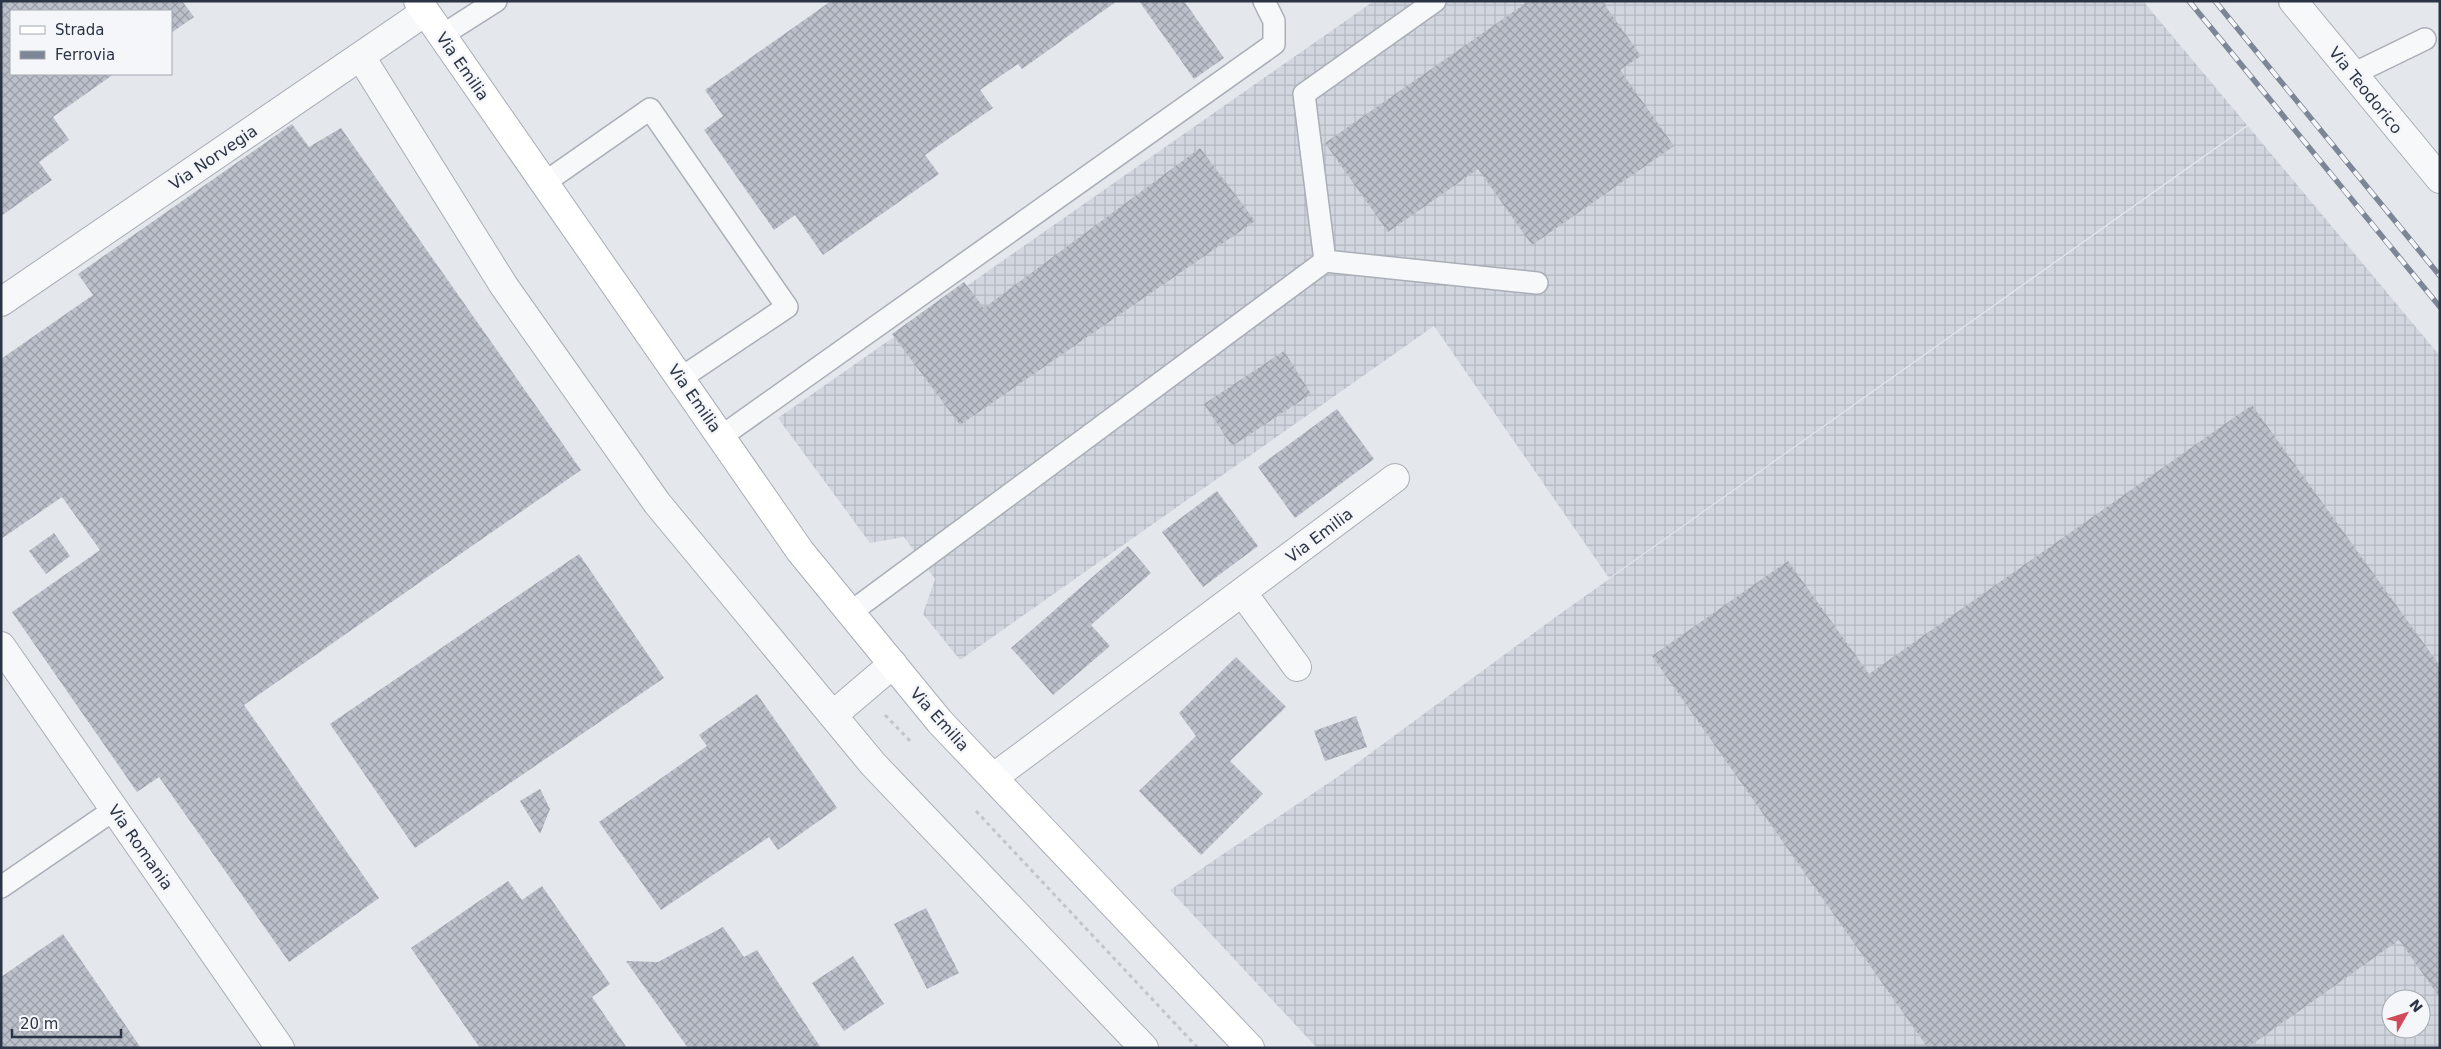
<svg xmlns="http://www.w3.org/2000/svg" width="2441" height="1049" font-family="'DejaVu Sans',sans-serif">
<defs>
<pattern id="industrial-grid" width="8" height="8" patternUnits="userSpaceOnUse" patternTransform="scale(1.25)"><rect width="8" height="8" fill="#d2d6de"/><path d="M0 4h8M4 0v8" fill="none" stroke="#b4b8c0"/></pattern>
<pattern id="building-cross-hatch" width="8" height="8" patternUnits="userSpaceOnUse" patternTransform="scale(1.25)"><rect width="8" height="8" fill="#bbc0ca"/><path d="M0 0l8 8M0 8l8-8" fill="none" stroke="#989da6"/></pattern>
</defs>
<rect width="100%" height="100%" fill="#e4e7ec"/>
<path fill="url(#industrial-grid)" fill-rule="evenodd" d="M1374,1H2143L2247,125L1609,578L1434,326L960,660L923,614L935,579L904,537L870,543L778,418Z
M2248,126L2440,356V1048H1317L1170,890L1349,769L1557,616ZM2391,999H2421V1029H2391Z"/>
<path fill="url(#building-cross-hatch)" d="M1,1H182L194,17L171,33V11H11V74H114L53,117L69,140L39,162L52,180L1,216Z
M831,1H1117L1022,69L1018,64L980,90L993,108L925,155L939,174L823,255L795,215L774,230L704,130L723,116L705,90Z
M1139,1H1184L1224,58L1194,79Z
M1529,1H1602L1641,56L1620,70L1674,146L1532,245L1478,169L1388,232L1325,143Z
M292,124L309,147L341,128L581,470L244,705L379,898L289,962L159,777L137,792L12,612L100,550L62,497L1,539V359L93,295L78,274Z
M1200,148L1255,221L960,425L892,334L964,282L984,308Z
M1284,351L1311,394L1232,446L1204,404Z
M2252,405L2440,666V998L2399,940L2247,1048H1928L1652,656L1788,561L1869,674Z
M1337,409L1374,459L1295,518L1258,467Z
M1217,491L1258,546L1203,587L1162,532Z
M54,533L70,556L46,574L29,551Z
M1128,546L1151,573L1091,625L1110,646L1053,695L1011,648Z
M579,554L664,678L415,848L330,724Z
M1236,657L1286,707L1230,761L1263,794L1201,855L1139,791L1196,736L1179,713Z
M757,694L837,808L778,850L769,837L661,910L599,822L707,746L699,735Z
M1356,716L1367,747L1325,761L1314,731Z
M540,789L550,809L540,834L520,801Z
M508,881L522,900L542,886L610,984L592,997L627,1048H480L411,948Z
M926,908L959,973L927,989L894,924Z
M723,927L744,957L757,950L821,1048H688L626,961L658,962Z
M63,934L141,1048H1V977Z
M853,956L884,1004L844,1031L812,983Z"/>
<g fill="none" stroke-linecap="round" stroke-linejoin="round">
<defs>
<path id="service" d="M441,36L496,1
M2353,74L2425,39
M544,183L650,109L787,307L681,378
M1325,261L1304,94L1435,1
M722,436L1274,44V21L1264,1
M851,612L1325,261L1537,283
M1,887L115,809"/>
<path id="minor" d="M2293,1L2440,179
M361,57L504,286L657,503L873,764L1144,1048
M1,302L425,12
M1242,592L1297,667
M1,646L280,1048
M833,715L893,664
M994,777L1395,478"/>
<path id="secondary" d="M418,1L800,551L940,722L1250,1048"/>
</defs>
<use href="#service" stroke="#a9aeb7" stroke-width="24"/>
<use href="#minor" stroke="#a9aeb7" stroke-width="30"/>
<use href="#secondary" stroke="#a9aeb7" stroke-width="30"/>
<path stroke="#c2c5cb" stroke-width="3" stroke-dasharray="4 4" stroke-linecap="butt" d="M885,715L912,743
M976,811L1198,1048"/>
<use href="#service" stroke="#f7f8fa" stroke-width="21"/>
<use href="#minor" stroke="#f7f8fa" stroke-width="28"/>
<use href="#secondary" stroke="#fff" stroke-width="28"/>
<defs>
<path id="rail" d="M2189,1L2440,307
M2215,1L2440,276"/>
</defs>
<use href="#rail" stroke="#7d8696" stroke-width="5.5"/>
<use href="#rail" stroke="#f4f6f9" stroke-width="4" stroke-dasharray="11" stroke-linecap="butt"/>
</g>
<g text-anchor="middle" stroke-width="5" stroke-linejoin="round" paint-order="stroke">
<g font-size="16" fill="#2b3445" stroke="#f4f6f9">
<text transform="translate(463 66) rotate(55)" y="6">Via Emilia</text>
<text transform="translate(2366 90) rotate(51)" y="6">Via Teodorico</text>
<text transform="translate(213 157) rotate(-34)" y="6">Via Norvegia</text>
<text transform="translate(695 398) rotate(55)" y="6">Via Emilia</text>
<text transform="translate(1319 535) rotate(-37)" y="6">Via Emilia</text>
<text transform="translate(940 719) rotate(48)" y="6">Via Emilia</text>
<text transform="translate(141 847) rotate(55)" y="6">Via Romania</text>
</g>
</g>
<rect width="2441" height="1049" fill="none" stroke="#2b3445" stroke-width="5"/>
<rect x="10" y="10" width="162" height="65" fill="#f4f6f9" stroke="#a4a8b1"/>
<rect x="20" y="26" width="25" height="8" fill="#ffffff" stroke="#a4a8b1"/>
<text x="55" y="35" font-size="15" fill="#2b3445">Strada</text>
<rect x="20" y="51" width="25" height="8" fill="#7d8696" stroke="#a4a8b1"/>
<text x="55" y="60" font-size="15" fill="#2b3445">Ferrovia</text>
<g transform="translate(2406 1014) rotate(51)"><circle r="24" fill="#f4f6f9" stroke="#a4a8b1"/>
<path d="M0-4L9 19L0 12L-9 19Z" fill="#d1495b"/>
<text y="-8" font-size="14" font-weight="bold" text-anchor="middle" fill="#2b3445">N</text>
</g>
<path d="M12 1029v8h109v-8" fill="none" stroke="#2b3445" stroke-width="2.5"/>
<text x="20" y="1029" font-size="15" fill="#2b3445" stroke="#f4f6f9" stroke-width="4" paint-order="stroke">20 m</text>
</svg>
